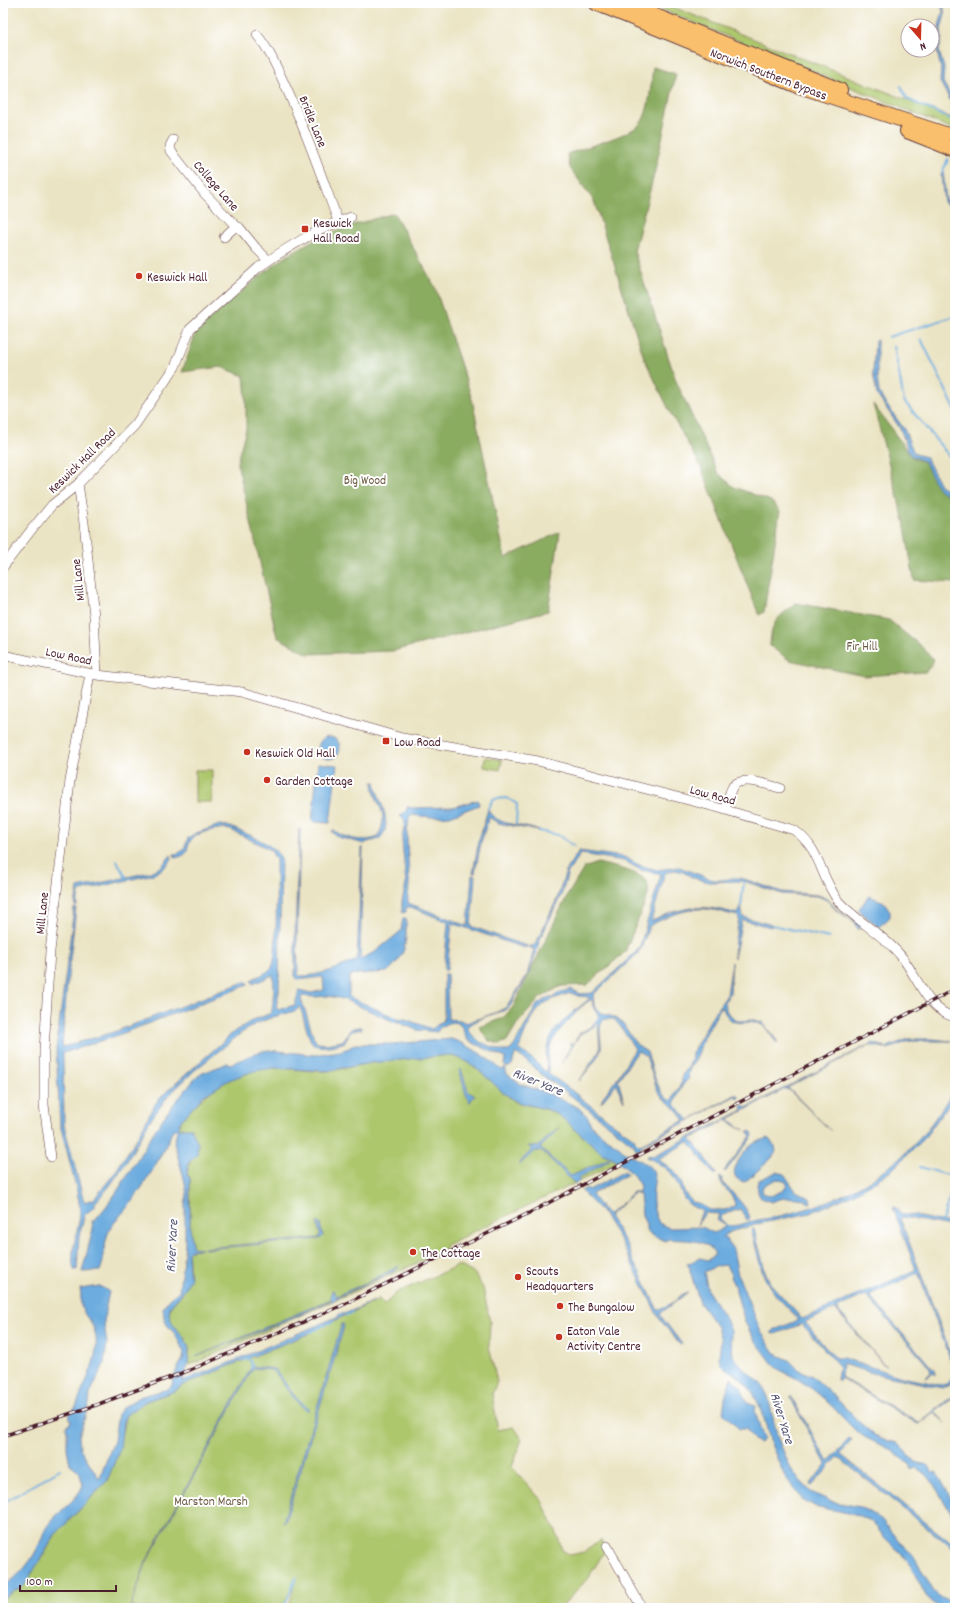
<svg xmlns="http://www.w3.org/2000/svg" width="958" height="1611" font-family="Dekko,sans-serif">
<rect width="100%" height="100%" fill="#fff"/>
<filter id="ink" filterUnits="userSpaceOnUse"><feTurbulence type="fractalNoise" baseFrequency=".025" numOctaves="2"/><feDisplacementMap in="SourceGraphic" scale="8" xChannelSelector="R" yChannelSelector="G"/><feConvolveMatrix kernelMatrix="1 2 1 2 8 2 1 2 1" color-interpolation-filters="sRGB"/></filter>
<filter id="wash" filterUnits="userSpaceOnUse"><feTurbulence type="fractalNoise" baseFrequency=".012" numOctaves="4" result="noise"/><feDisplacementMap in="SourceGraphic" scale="16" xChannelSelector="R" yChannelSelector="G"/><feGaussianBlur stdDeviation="0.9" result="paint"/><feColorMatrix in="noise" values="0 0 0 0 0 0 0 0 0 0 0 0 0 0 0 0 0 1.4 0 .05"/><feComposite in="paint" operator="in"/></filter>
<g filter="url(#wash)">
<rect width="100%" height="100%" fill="#ebe4c4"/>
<path fill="#adc76d" stroke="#7c734c" d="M657,3H663L955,119V130L656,7Z
M485,757L502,760L500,770L484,767Z
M195,770H212V802H195Z
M449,1055L462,1059L471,1064L491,1081L501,1091L516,1102L549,1110L560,1116L603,1154L613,1158L617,1163L446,1245L444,1251L188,1366C188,1362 190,1351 189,1348C186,1334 169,1328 169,1314C169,1303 179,1300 184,1291C190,1279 190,1265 188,1252L189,1250L201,1249L193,1247L192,1245L190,1225V1179L189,1176L187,1177C187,1164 194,1156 198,1144L191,1128L180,1130C177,1122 185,1116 190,1111C211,1086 244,1068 277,1068C293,1068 310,1072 326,1071C341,1070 356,1065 370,1063C396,1060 423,1057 449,1055Z
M459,1265L475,1274L483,1288L490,1322L489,1346L497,1382L492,1394L498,1430L514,1427L522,1439L512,1467L542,1501L556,1531L562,1550L570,1555L584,1552L601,1540L606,1549L588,1578L560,1608H289L294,1583L284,1608H3V1598L9,1594L44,1555L55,1535L98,1491L123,1429C124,1400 165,1399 183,1385L305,1335L379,1299L384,1305L396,1293Z"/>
<path fill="#8aac60" stroke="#6a6646" d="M653,67L676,74L655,171L634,251L676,381L718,473L734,487L771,501L780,511L764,612L759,615L701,467L672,416L644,358L594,201L570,168L567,154C582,148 631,135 640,124C650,113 651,82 653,67Z
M394,213L435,287L472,399L505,558L560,532L548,611L393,651L308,654L277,637L237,462L246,429V399L244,376L221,367L182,372L195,335L203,325C237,296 273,261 312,241C338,228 367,221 394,213Z
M873,404L912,457L925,462C934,481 936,489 955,499V583L914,580L904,521Z
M796,603L889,620L923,648L934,660L926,672L864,676L789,660L770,646C771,620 778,618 796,603Z
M598,863C609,866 638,871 645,880C649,884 648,890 648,895L625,952L587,985L561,986L540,998L517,1024L507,1041L500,1044L489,1041L479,1027L503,1018L513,1007L566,898L584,868Z"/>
<path fill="#6cacdf" stroke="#5b6685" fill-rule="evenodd" d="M941,3H943L945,15L941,29L942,38L939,51L944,68L943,82L955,104V109L940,82L941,69L937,51L940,37L939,26L943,12Z
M943,170L946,202L955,210V213L944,202L941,174Z
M877,340V377L879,392L883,400L904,429L913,451L915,454L926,457L940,485L955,494V499L940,490L933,480L925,462L910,455L900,428L877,395L873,373L875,341Z
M318 748a11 11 0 1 1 22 0a11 11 0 1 1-22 0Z
M318,763L337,765L330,823L314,822L312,820Z
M373,782H375C377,798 394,822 381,837C376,842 369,840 364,844L338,837L332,832L333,830C346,839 364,843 378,837C391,809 374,806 373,782Z
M478,800L479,805L450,816L431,817L410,815C404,836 409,856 409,878C410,886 407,894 408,903L468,926L472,875L475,876L471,926L514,942L528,946L527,948L515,945L452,923L447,970H444L448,922L411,907H406V912L402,913V902L406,884L402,840L405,822L404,819L400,816L406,811L408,806L410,808L453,807Z
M488,809C493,826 525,824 539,831L498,823L489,817L481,842L475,873H473L479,840Z
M219,825H223L224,828C214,830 196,832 191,840C184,850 192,854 175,858L174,854C184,853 185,847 188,838C197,831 208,830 219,825Z
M225,825C241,832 274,842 281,859L279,992L276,1007L278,1010L295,1005L299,990L311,993L324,990L323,977L298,980L295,976V937L299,829H300L297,936L298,974L300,976C320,976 338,968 357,960L362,848L363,847L360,959L375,952L401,931L403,918H406C406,943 408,954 387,972L359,974L350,976L349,980V997L399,1019L397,1023L343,999L328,996L315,997L302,996L301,999L304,1007L314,1038L317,1043L326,1044L342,1041C351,1033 346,1027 362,1027V1029C351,1029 349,1033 345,1042C337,1045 317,1051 311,1041C306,1031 304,1017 300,1007L295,1011L273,1017L255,1024L240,1034L195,1070L167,1097L149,1122L127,1161L109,1187L94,1204L96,1206L85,1214L79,1237L77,1270H74C69,1251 79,1232 80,1212C80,1199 73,1177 70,1163H71H70L60,1124L56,1049L74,908H76L67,986L62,1045L63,1047L114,1032L244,982H247L248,985L113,1037L63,1053L64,1125L84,1202L94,1199L114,1174L138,1136L155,1104L165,1093L235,1031L253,1020L269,1014L272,1011L274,988L273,975L253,984L251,980C258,976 267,974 272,967C278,959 276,875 276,860L271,850L231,830L225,829Z
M579,851L624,857L639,865L657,870L679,867L713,880H722L733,878H741L782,892L817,895L827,898L836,909L860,924V929H858L855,922L836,910L827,900L818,896L782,894L744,881L709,882L694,878L683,872L675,870L665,873L651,921C656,920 662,916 668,914C696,904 710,907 738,914L741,906L743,917L772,925L771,927L742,920L734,958L735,940L739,919L738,916C728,914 717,910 707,909C688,907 666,917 649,926L642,946L637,954L593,995C594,1000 593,1006 597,1010C603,1016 612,1014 619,1020C631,1031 630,1043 647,1052C652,1067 657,1094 671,1101L682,1082V1075C688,1069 692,1062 692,1053L714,1013L727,995L732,962L730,993L724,1003L727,1012L737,1021L754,1020L762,1022L778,1042H776C772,1037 768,1029 762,1025C748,1015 734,1035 722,1007H721L703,1039L697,1057L690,1068L688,1074L689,1078L682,1086L674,1104L689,1120L735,1095H738L739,1098L738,1099L735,1096L644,1144L640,1147L641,1150L638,1152L633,1144L561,1088L547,1079L524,1059L517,1054H515L512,1065L507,1068L504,1065L505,1058L467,1040C465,1036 463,1028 460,1025C452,1018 440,1026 437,1032L417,1030L399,1023L400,1019H405L432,1029L444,1020V974H447L448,1019L460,1020L466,1023L497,1012L507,1007L527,975L534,949L530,948V946H533L536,943L557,899L567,868ZM582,854L624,861L641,870L661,874L640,946L636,952L592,993L581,994L571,989L558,993L554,997H549L537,1005L514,1046L509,1051H502L480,1042L469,1032L467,1026L484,1017L506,1010L510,1006L529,973L541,937L562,893L568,872L580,855ZM571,993L578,996L589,997V999C571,1014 548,1030 546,1054C546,1060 547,1067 547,1073L535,1061L519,1049C524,1034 532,1014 544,1004C551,999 562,996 571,993ZM592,999L593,1007L599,1017L592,1026L580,1033L573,1044L569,1043L571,1046L562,1063L580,1034L593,1027L598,1022L600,1050L579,1081C584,1074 600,1057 601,1049C602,1040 596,1025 605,1019H614L620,1026L635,1049L618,1077L603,1097L601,1103L616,1084L624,1101L618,1080L638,1051L646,1056L657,1089L663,1098L675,1108L685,1120L639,1145L635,1141L634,1138L607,1119L571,1090L549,1074C544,1047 555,1034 573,1016C578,1010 584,1003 592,999Z
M171,855L172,859L163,869L154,874L81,891L79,893L77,906H75L78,888L150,872L161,867Z
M869,896L884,902L890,911V917L879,927L858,910Z
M451,1039C464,1042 490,1059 500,1069L502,1070L505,1068L506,1069V1073L520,1084L552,1095L579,1108L588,1117L591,1125L606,1138L621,1148L622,1151C629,1153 634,1158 641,1161C657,1170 655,1176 653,1192C652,1203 654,1213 659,1223L669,1228L702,1227L714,1233L725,1227L724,1225L717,1221L719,1214L705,1213L697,1225L702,1211C680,1202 685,1197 675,1179C669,1169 656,1161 646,1157L649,1155L653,1156L743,1110L741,1106L743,1105L746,1108L872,1043L885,1047V1048L869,1045L787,1088L789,1089L831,1131L789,1090L785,1089L728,1119L744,1130L726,1120L690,1139L704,1155L716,1174L715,1175C704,1164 698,1152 688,1142L658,1159L675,1172L682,1184L684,1192L692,1202L698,1203L710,1210H725L735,1206C735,1195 722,1189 719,1177L723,1179L721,1180L723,1183C732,1193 747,1206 750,1218L747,1220L740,1209L723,1215L720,1218L721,1221L728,1226C738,1226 748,1222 758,1220C822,1210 884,1183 926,1131C936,1118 945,1103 955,1089L954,1097L925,1137L894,1168L874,1182L849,1196L810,1213L757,1224C746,1230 732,1228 722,1237L725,1238L733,1249L738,1275L761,1332L776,1354L789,1360L798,1369L812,1376L831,1393L858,1421L874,1435L889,1441L897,1443L916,1462L927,1465L934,1473L936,1471L955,1505V1519L931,1480L926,1474L916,1468L911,1469V1465C904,1461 900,1457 894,1452C882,1444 868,1441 856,1431C845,1421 835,1408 823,1398C811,1387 797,1378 782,1371C779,1370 776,1366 773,1364L752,1336L745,1322L734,1285L730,1277L731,1275L726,1265L718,1266L704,1272L708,1291L726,1319L731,1331V1340L733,1356L745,1370L762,1384L768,1397L778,1439L793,1473L811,1492L830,1501L860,1507L881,1519L892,1533L915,1558L934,1592L942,1598L955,1604V1608H939L926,1596L910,1565L901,1553L885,1538L871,1521L855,1514H851L834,1510L818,1508L802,1499L784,1475L771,1444L762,1411L752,1391L740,1378L721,1365L719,1357L721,1340L717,1327L700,1303L690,1271V1268L687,1264L700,1258L708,1260L715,1255C709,1237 682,1241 668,1239L666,1241L655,1237L646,1231V1225L642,1215L640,1195L635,1192L609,1216L627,1245L634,1263L639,1271L657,1308L660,1309C664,1307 668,1306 672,1303C678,1299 682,1293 688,1292L660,1314L663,1319L682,1344L680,1345L659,1318L620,1240L602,1212L581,1191L587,1188L589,1190L625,1171L628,1174L592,1194L593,1197L606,1213L609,1214L620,1205L633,1192H639L640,1186L632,1173L613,1158L603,1154L560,1116L549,1110L517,1102L501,1091L491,1081L471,1064L462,1059L449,1055L371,1063L327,1071L275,1068L254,1071L229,1080L203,1096L180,1122L179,1130L181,1128H191L198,1144L197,1155L189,1162L187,1176H189L190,1179V1225L192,1245L193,1247L201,1249L190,1250L188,1252L189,1272L191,1278L183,1292L170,1307L169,1314L173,1325L183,1336L189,1348L188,1366L182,1381L224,1365L339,1316V1314H344L379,1299L305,1335L183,1385L175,1391L146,1401L126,1415L123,1422L120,1449L107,1481L55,1535L25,1585L3,1598V1586C19,1577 31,1562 39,1545C42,1538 44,1530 48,1525C58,1511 77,1501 83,1485L79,1471L70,1464L67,1449V1432L66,1426L71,1422C68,1416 70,1411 76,1407C84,1382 104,1353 93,1327C90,1319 83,1315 81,1306C80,1299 82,1296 80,1289C91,1288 99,1283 109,1292L105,1311L104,1323L107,1343L104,1364L90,1394L89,1404L79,1436L80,1448L98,1477H100L114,1441L118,1413L122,1408L139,1397L168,1389L172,1385L176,1371L183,1359L184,1352L175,1334L167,1325L164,1317L163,1308L169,1299L179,1291L185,1244V1204L187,1195L184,1178L174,1143L177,1131L176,1128L173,1130C162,1155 149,1178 133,1200C126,1210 116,1219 110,1229C103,1242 106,1258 100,1271L82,1272L93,1229L92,1221H94C130,1182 148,1130 185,1091C189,1087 192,1081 197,1077C206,1069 217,1069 227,1063L230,1064L238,1061L256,1053L268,1050L315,1055L340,1051L349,1048L355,1044H393Z
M909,1039H933L951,1041H909L894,1047L886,1049L887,1047Z
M461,1069L468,1091L475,1096L472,1098L470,1103C464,1093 463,1081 459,1070Z
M559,1127L557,1131L540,1148L571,1176L608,1159L610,1160L580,1177L578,1179L580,1181L575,1184L547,1156L542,1152L535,1151L520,1164H518L532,1150V1149L528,1146L538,1147Z
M747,1131L752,1132L753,1136L725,1172L724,1171L751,1136Z
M768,1138L775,1146L776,1151L773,1157L745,1182C721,1178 744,1151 753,1144C758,1141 763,1140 768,1138Z
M776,1172L784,1174L796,1191L810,1198L811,1203C806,1202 802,1198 798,1198C785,1197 783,1198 771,1202L759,1197L757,1184L759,1180ZM777,1179L786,1182L787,1185L784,1190L771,1196L763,1193L762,1189L764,1185Z
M895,1207L900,1213L955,1224V1227L901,1217L900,1218L955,1365L953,1366L918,1273L869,1295L933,1369H935L936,1375L933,1373L925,1379L931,1372L929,1367L866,1295L836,1308L886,1367L835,1309L805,1322L825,1347L836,1358H843L902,1377L941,1385L946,1384L955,1376V1381L943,1388L873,1373L842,1364L841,1377L919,1423L955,1394V1396L935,1412L946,1423L934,1413L918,1424L841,1378L839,1380H837L839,1366L802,1324L775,1334L771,1333L774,1330L799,1320C789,1308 776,1298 768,1284C759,1269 757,1247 751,1230L754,1229L765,1271L770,1283L802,1319L916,1270L893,1208Z
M317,1222L320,1224L323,1236L320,1239L204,1249V1248L319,1238L320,1235Z
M399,1266L396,1270L336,1298L333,1301L331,1300L290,1319L196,1357L331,1299L332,1290L334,1291L336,1296L372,1280Z
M342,1323L344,1325L343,1330L285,1522H283Z
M252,1366L275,1369L296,1398L309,1409L307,1411L293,1398L275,1372L271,1370L253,1368L146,1563L130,1608L146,1562Z
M731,1378L741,1387L747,1403L756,1406L755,1412L764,1439L760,1443L755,1441L746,1429H739L723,1413L725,1398Z
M791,1396L828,1462L850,1438L852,1440L840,1454L955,1546V1550L838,1457L812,1486L810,1485L826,1464L791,1399Z"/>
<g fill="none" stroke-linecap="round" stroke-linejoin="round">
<path stroke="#6cacdf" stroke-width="2" d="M901,86L907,99L955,121
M942,173L948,159
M888,337L955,316
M921,339L955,409
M894,346L904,401L955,463
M488,809L493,799L507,798L517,804L516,824
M539,831L558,835L574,846
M117,861L126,877
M741,906L744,881
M772,925L829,938
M920,1167L955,1177
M942,1221L955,1180
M346,1315L352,1312
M310,1332L333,1321
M244,1360L249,1358L252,1366L251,1368
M3,1503L60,1469
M284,1608L296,1577"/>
</g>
</g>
<g filter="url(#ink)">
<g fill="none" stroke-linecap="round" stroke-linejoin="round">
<defs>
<path id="minor" d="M257,35C269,49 276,66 284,83C305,128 321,175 338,221
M173,140L170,146L171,151L204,193L236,226L239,227L256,248L268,260
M224,237L236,226
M78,484L84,523L94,616L97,675
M3,567L32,529L52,505L78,484L135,425L175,367L190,329L259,267C288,247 317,229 351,217
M3,655L97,675L242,692L402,738L538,761L719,808L794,830C822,850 819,876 839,902C858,922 884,935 901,956C918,977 927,1011 955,1017
M725,810C727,803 729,792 733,786C742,775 768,785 780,788
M51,1157L44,1105V1051L50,951L70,781L90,674
M607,1546L642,1608"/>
<path id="highway" d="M596,3L796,85L945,134
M623,3L840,90
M907,131L955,150"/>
</defs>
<use href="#minor" stroke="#623d42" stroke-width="10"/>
<use href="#highway" stroke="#623d42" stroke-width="16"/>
<use href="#minor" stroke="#fff" stroke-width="9"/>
<use href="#highway" stroke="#f9bf6d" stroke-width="14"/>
<defs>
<path id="rail" d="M3,1436L96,1405L190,1370L341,1306L531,1212L955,989"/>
</defs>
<use href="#rail" stroke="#4a1f2b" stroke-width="3.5"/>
<use href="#rail" stroke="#fff" stroke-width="2" stroke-dasharray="6" stroke-linecap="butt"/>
</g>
</g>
<g fill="#c8321e" stroke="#fff" stroke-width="1.5">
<rect x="301" y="225" width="8" height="8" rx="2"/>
<circle cx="139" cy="276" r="4"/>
<rect x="382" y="737" width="8" height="8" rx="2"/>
<circle cx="247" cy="752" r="4"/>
<circle cx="267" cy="780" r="4"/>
<circle cx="413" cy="1252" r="4"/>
<circle cx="518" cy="1277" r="4"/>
<circle cx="560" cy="1306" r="4"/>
<circle cx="559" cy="1337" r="4"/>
</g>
<g text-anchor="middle" stroke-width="4" stroke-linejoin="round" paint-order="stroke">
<g font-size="13" fill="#4a1f2b" stroke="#fff">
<text transform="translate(769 73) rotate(21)" y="5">Norwich Southern Bypass</text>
<text transform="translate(314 121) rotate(68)" y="5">Bridle Lane</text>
<text transform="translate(217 185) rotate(49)" y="5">College Lane</text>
<text transform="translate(81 460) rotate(-44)" y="5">Keswick Hall Road</text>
<text transform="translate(77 580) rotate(-96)" y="5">Mill Lane</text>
<text transform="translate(69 655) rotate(12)" y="5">Low Road</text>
<text transform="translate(713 794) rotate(15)" y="5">Low Road</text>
<text transform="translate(41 913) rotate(-84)" y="5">Mill Lane</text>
</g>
<g font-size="13" fill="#4a1f2b" stroke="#fff" text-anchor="start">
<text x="313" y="227">Keswick<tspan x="313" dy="15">Hall Road</tspan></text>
<text x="147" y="281">Keswick Hall</text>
<text x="394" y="746">Low Road</text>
<text x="255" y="757">Keswick Old Hall</text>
<text x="275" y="785">Garden Cottage</text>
<text x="421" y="1257">The Cottage</text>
<text x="526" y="1275">Scouts<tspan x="526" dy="15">Headquarters</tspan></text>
<text x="568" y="1311">The Bungalow</text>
<text x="567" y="1335">Eaton Vale<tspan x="567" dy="15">Activity Centre</tspan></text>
</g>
<g font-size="13" fill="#6d5a42" stroke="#fff">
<text x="365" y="484">Big Wood</text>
<text x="862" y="650">Fir Hill</text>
<text x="211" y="1505">Marston Marsh</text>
</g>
<g font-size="14" font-style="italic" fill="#585773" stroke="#fff">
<text transform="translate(538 1081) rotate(22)" y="5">River Yare</text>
<text transform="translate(171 1246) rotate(-87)" y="5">River Yare</text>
<text transform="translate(783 1418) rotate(73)" y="5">River Yare</text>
</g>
</g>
<rect width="958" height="1611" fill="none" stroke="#fff" stroke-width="16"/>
<g transform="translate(920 38) rotate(160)"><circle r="19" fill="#ffffff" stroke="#b7a5aa"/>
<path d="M0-3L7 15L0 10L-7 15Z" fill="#c8321e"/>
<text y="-6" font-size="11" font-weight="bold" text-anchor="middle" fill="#4a1f2b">N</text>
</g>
<path d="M20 1585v6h96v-6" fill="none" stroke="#4a1f2b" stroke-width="2"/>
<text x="26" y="1585" font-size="12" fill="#4a1f2b" stroke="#ffffff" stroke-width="3" paint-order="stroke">100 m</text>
</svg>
